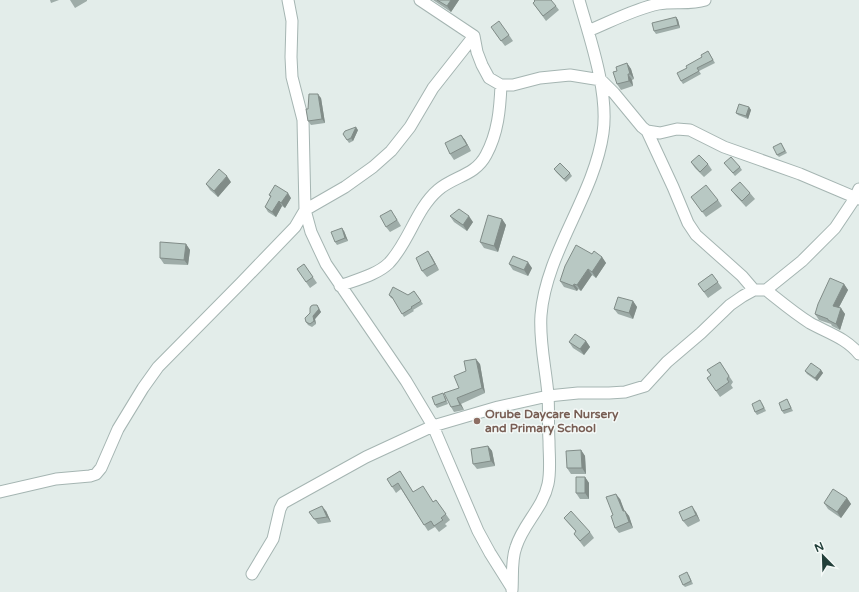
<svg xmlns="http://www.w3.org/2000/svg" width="859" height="592" font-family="'Varela Round',sans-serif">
<rect width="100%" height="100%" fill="#e3edea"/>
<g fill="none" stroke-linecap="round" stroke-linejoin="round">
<defs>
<path id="minor" d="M288,0L292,21L291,57L292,77L303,120L305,210L311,232L326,264L406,381L433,426L478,531L490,553L512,588
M420,0L474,36L477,52L482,65L489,78L501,85H513L540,78L570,75L601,80L614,93L642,127L647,131L660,133L677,129L690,130L724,147L800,174L859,199
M588,31C610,22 634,9 658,4C674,1 690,5 705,0
M647,131L673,187L688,223L696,235L742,276L754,290
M340,286C355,280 377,275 389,263C409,242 416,209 438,190C454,176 475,176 486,155C498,133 500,109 501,85
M766,290C780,301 794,313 810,323C828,333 846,338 859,354
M0,492L56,479L90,476L96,474L101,468L118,429L143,388L158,367L241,283L295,227L305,210L345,187L373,167L391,151L410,127L433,88L474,36
M252,574L273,539L280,509L283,503L366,457L433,426L498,407L548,396L578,393H609L625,392L645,386L667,362L701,333L730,305L743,296L754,290H766L802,261L835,228L855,198L859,189
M512,590C513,576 511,560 516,547C523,524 543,508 548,484C551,470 549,456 549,441C548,426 549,410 548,395C546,369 539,342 541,315C546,252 594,196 603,133C609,92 590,39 579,0"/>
</defs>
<use href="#minor" stroke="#a5b5b2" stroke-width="13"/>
<use href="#minor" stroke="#fff" stroke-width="11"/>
</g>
<path fill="#9eaca8" d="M50,0H59L51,3Z
M70,0H87V1L75,8Z
M433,0H459L451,12Z
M535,1L556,6L559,10L546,21L533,3Z
M676,17L678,20L680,28L656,34L654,31Z
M495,33L509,35L513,41L505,46Z
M708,51L715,63L699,71L701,74L683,84L681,81L687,68L702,57Z
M627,63L631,69L634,79L632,80L633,86L621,90L617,84Z
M321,98L325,123L311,125L308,121V109Z
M749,107L751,110L748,119L738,115L736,113Z
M358,130L353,141L349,143L343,134Z
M461,135L465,140L471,151L454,160L450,154Z
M781,143L787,153L779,157L777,155Z
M691,162L708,164L712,170L704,177L695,168Z
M724,163L740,167L742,170L735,176Z
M554,169L570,173L572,176L566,182L556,172Z
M231,182L218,197L210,190L206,184Z
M731,190L750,193L755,199L746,207L735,195Z
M269,195L291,198L285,208L282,206L276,217L268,212L265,207L271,198Z
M691,197L718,200L722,206L706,217Z
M395,216L401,226L390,232L386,227Z
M450,216L473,222L467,231L454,222Z
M502,219L506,225L498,252L484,248L480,242Z
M344,231L348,241L337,245L335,242Z
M186,244L190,250L188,265L164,264L160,258Z
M428,251L432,257L439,270L427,277L422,271Z
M592,254L602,257L606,263L596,278L592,275L581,291L578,289L577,291L564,287L560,281Z
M304,264L317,283L310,288L297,269Z
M509,264L532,268L528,276L513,270Z
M712,274L722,288L708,298L698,284Z
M844,284L848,290L839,307L845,314L840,330L832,326L831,324L819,320L815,314Z
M414,291L423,304L413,310L414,311L404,317L394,299L391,298L389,295H408Z
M633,301L637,307L633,319L618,314L614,309Z
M317,305L321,312L315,319L316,324L312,327L308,325L306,322L310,313Z
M586,341L590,347L584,355L573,348L569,342Z
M720,362L733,382L731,385L733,388L720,397L707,378L711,375Z
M480,364L485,393L461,404L464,410L454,412L451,407L466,371Z
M821,370L823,373L817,381L807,374L805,371Z
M445,396L448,404L437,408L435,405Z
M787,399L793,411L784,414L782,411Z
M762,403L766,411L757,415L755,412Z
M488,446L492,451L495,466L477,469L473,464Z
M581,450L585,456L586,474H571L567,468Z
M400,471L413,492L433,502L436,500L450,520L445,524L447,526L439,532L435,527L428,531L401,489L396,493L387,479Z
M585,477L589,483V499H580L576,493Z
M847,498L851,504L841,518L828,509L824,503Z
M620,499L624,511H625L629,516L633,528L619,533L615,528L613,515Z
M326,511L331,522L318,524L309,512Z
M696,512L700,521L688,527L683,521Z
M564,518L590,532L594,538L584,547L574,534L576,532Z
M689,575L693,584L685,587L683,585Z"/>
<path fill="#818c88" d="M451,0H459L451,12L447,6Z
M676,17L678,20L680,28L678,25Z
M627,63L631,69L634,79L630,74Z
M628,74L632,80L633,86L629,81Z
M318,94L321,98L325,123L322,119Z
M749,107L751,110L748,119L746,116Z
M356,127L358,130L353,141L351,138Z
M461,135L465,140L471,151L467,145Z
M227,176L231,182L218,197L214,191Z
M288,193L291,198L285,208L281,203Z
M279,201L282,206L276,217L272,212Z
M469,216L473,222L467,231L463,225Z
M502,219L506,225L498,252L494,246Z
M342,228L344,231L348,241L345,238Z
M186,244L190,250L188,265L184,260Z
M428,251L432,257L439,270L435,264Z
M602,257L606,263L596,278L592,272Z
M528,262L532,268L528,276L524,270Z
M588,269L592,275L581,291L577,285Z
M574,284L578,289L577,291L573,286Z
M844,284L848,290L837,311L833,306Z
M633,301L637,307L633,319L629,313Z
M317,305L321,312L315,319L316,324L314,321L313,316Z
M841,308L845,314L840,330L836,324Z
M586,341L590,347L584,355L580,349Z
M476,359L480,364L485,393L482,388Z
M821,370L823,373L817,381L815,378Z
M457,398L461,404L464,410L460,405Z
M488,446L492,451L495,466L491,461Z
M581,450L585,456L586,474L582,468Z
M585,477L589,483V499L585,493Z
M616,494L620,499L627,517L623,511Z
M847,498L851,504L841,518L837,512Z
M322,506L326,511L331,522L327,517Z
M692,506L696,512L700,521L696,515Z
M625,511L629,516L633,528L629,522Z"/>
<path fill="#b8c8c3" stroke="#818c88" d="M437,0H451L447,6Z
M534,0H551L556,6L543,16L533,3L535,1Z
M676,17L678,25L654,31L652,23Z
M499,21L509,35L501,41L491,27Z
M708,51L713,60L697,68L699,71L681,81L677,73L687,68L686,66L702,57L701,55Z
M627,63L630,74H628L629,81L617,84L613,72L617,71L616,67Z
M309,94H318L322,119L308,121L306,109H308Z
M739,104L749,107L746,116L736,113Z
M356,127L351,138L347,140L343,134L345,131Z
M461,135L467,145L450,154L445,143Z
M781,143L785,151L777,155L773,147Z
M699,155L708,164L700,172L691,162Z
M731,157L740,167L733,173L724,163Z
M560,163L570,173L564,179L554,169Z
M219,169L227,176L214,191L206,184Z
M740,182L750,193L742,201L731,190Z
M275,185L288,193L281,203L279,201L272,212L265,207L271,196L269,195Z
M706,185L718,200L702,212L691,197Z
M459,209L469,216L463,225L450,216Z
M391,210L397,220L386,227L380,216Z
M488,215L502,219L494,246L480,242Z
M342,228L345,238L335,242L331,232Z
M160,242L186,244L184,260L160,258Z
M576,245L592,254L594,251L602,257L592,272L588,269L577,285L574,284L573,286L560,281L565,266Z
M428,251L435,264L422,271L416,258Z
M513,256L528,262L524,270L509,264Z
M304,264L313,277L306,282L297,269Z
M712,274L718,282L704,292L698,284Z
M830,278L844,284L833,306L841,308L836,324L828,320V319L815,314L818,304Z
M393,287L408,295L414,291L421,301L411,307L412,308L402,314L392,297L389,295Z
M618,297L633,301L629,313L614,309Z
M313,305H317L319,309L313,316L314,321L310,324L306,322L305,318L310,313V308L311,306Z
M575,334L586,341L580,349L569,342Z
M476,359L482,388L457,398L460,405L451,407L444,393L459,388L454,376L466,371L464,361Z
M720,362L729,376L727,379L729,382L716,391L707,378L711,375L707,370Z
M811,363L821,370L815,378L805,371Z
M443,393L446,401L435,405L432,397Z
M787,399L791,408L782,411L779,403Z
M760,400L764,408L755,412L752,404Z
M488,446L491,461L473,464L471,449Z
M581,450L582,468H567L566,451Z
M400,471L413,492L423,486L433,502L436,500L446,514L441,518L443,520L434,526L431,521L424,525L398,483L392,487L387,479Z
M576,477H585V493H576Z
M833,489L847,498L837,512L824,503Z
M616,494L623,511H625L629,522L615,528L611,516L613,515L606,497Z
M322,506L327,517L314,519L309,512Z
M692,506L696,515L683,521L679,512Z
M571,511L590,532L580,541L574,534L576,531L564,518Z
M687,572L691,581L683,585L679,576Z"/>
<circle fill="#8d6e63" stroke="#f4f9f7" stroke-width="1.5" cx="477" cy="421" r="4"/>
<g text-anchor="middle" stroke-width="3" stroke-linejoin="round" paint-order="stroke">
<g font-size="12" font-weight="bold" fill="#785e54" stroke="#f4f9f7" text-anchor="start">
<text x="485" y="418">Orube Daycare Nursery<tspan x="485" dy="14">and Primary School</tspan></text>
</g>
</g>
<g transform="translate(823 556) rotate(337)" stroke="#f4f9f7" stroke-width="3" paint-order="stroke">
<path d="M0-3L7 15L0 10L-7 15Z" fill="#223f3a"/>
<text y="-6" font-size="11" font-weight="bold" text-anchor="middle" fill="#223f3a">N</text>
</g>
</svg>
